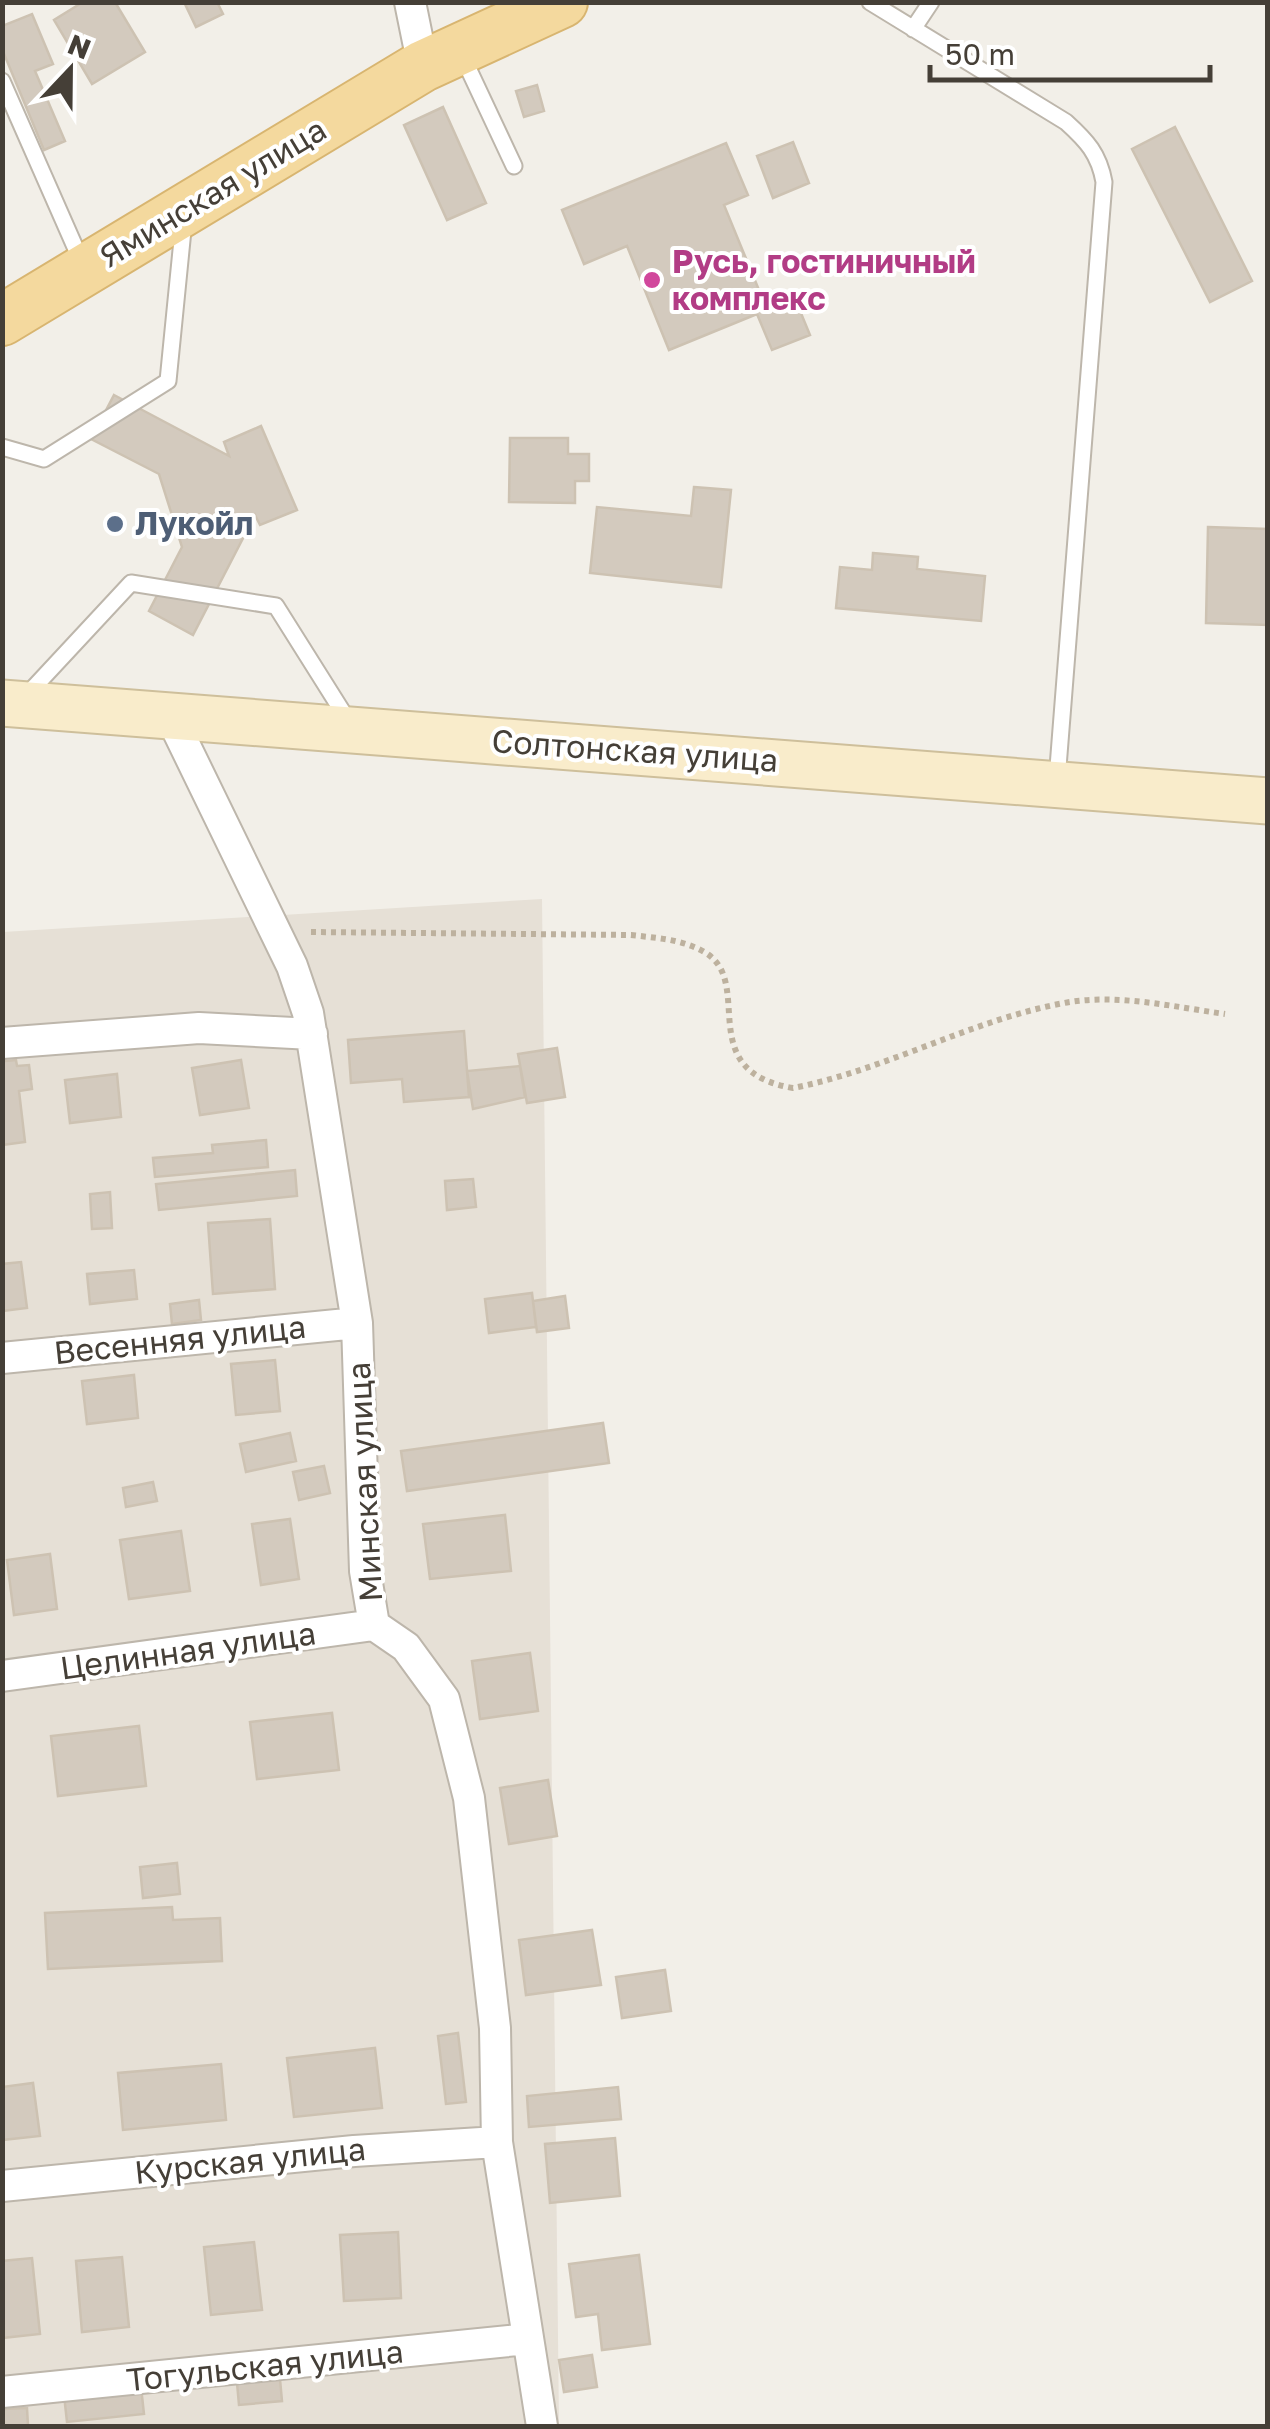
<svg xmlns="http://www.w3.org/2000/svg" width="1270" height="2429" font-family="'Golos Text',sans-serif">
<rect width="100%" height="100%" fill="#f2efe8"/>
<path fill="#e6e0d6" d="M542,899L559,2426H3V932Z"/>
<path fill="#d3cabe" stroke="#cdc2b2" stroke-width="2.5" d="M83,2H115L145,52L92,84L54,20Z
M184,2H217L223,14L196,27Z
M32,14L53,64L35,71L65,141L44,150L2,49V26Z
M537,85L544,111L524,117L516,91Z
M443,107L486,203L447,220L404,125Z
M1175,127L1252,281L1210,302L1132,149Z
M793,142L809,183L773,198L757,156Z
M726,143L748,195L724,205L768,312L796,301L810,335L772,350L757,314L669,350L627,246L584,264L562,210Z
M114,395L229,456L224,442L261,426L297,510L260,525L255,515L193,635L149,611L182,547L159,474L91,439Z
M510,438H568V454H589V481H575V503L509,502Z
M694,487L731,490L721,587L590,573L597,507L691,516Z
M1208,527L1268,529V625L1206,623Z
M873,553L918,557L917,569L985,576L981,621L836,608L840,567L872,570Z
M464,1031L469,1097L404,1102L402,1079L351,1083L348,1040Z
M557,1048L565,1097L527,1103L518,1054Z
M2,1054L6,1061L16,1060L17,1066L29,1065L32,1089L19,1091L25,1142L2,1145Z
M241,1060L249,1108L200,1115L192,1068Z
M520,1066L525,1097L473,1109L467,1071Z
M117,1074L121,1117L70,1123L65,1080Z
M266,1140L268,1167L155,1177L153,1158L213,1153L212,1145Z
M295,1170L297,1196L159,1210L156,1184Z
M473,1179L476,1207L447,1210L445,1181Z
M110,1192L112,1228L92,1229L90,1194Z
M270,1219L275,1289L213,1294L208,1223Z
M21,1262L27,1308L2,1311V1264Z
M134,1270L137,1299L90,1304L87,1274Z
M532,1293L536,1327L489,1333L485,1299Z
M565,1296L569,1328L537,1332L533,1301Z
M199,1300L201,1320L172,1324L170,1304Z
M275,1360L280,1411L236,1415L231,1364Z
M134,1375L138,1418L87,1424L82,1381Z
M603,1423L609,1463L407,1491L401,1451Z
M290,1433L296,1461L246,1472L240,1444Z
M324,1466L330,1493L299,1500L293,1472Z
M153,1482L157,1501L126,1507L123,1488Z
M505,1515L511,1571L430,1579L423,1524Z
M290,1519L299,1579L261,1585L252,1524Z
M181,1531L190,1591L129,1599L120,1540Z
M50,1554L57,1609L14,1615L7,1560Z
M530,1653L538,1711L480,1719L472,1661Z
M332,1713L339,1770L257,1779L250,1722Z
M139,1726L146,1786L58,1796L51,1736Z
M548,1780L557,1836L509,1844L500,1788Z
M177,1863L180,1894L143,1898L140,1867Z
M172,1907L173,1920L220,1918L222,1961L48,1969L45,1913Z
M592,1930L601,1985L526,1995L519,1940Z
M665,1970L671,2011L622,2018L616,1977Z
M458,2033L466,2102L446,2104L438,2036Z
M375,2048L382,2108L294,2117L287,2058Z
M221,2064L226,2120L123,2130L118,2073Z
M33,2083L40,2136L2,2140V2087Z
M618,2087L621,2119L529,2127L527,2096Z
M615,2138L620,2196L550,2203L545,2144Z
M398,2232L401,2298L344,2301L340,2235Z
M254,2242L262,2310L211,2315L204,2247Z
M639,2255L650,2344L602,2350L598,2314L576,2317L569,2264Z
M122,2257L129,2327L82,2332L76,2261Z
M32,2258L40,2334L2,2338V2261Z
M592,2355L597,2387L564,2392L559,2360Z
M280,2379L282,2401L239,2405L237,2383Z
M141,2387L144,2414L67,2422L64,2395Z
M2,2398L4,2409L27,2408L28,2426H2Z"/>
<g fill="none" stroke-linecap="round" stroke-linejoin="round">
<defs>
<path id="lane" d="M870,2L1066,122C1087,141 1099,154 1104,182L1057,780
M913,29L931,2
M461,53L514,166
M2,81L83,265
M2,447L44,459L168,381L184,220
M24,698L131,583L276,606L349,722"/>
<path id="street" d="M410,2L423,66
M170,715L292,966L308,1013L357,1323L365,1571L374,1625L406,1647L444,1699L469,1798L495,2028L497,2142L542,2426
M2,1043L199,1028L312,1034
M2,1358L357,1323
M2,1676L374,1625
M2,2186L354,2151L497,2142
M2,2392L528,2339"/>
<path id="secondary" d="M2,703L1268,801"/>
<path id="primary" d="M2,320L423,66L562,2"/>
</defs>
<use href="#lane" stroke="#bdb6ab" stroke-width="19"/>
<use href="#street" stroke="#bdb6ab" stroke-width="34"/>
<use href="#secondary" stroke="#cebf9b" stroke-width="49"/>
<use href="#primary" stroke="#d8b570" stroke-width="54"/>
<path stroke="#bdb19e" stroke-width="6" stroke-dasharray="5 5" stroke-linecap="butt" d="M311,932L631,935C656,938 683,939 706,953C755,984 692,1071 793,1088C886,1070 971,1020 1064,1003C1116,993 1174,1007 1225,1014"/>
<use href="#lane" stroke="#fff" stroke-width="15"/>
<use href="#street" stroke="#fff" stroke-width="30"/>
<use href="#secondary" stroke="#f9eccb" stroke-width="45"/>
<use href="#primary" stroke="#f4d99e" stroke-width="50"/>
</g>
<circle fill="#d1479c" stroke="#fff" stroke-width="4" cx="652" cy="280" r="10"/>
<circle fill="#5c6f8a" stroke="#fff" stroke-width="4" cx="115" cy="524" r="10"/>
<g text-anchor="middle" stroke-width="8" stroke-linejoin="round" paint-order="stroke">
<g font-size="32" fill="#453f37" stroke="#fff">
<text transform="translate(213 193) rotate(-31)" y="11">Яминская улица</text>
<text transform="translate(635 751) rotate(4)" y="11">Солтонская улица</text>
<text transform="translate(180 1340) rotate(-6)" y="11">Весенняя улица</text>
<text transform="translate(365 1482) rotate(-93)" y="11">Минская улица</text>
<text transform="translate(188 1651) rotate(-8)" y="11">Целинная улица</text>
<text transform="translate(250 2161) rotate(-6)" y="11">Курская улица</text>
<text transform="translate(265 2366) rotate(-6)" y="11">Тогульская улица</text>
</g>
<g font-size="32" font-weight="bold" fill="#b23c85" stroke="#fff" text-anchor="start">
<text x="672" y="273">Русь, гостиничный<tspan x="672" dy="37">комплекс</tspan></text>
</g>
<g font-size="32" font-weight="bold" fill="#4e5e75" stroke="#fff" text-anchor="start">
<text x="135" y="535">Лукойл</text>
</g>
</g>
<rect width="1270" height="2429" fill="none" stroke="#453f37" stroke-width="10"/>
<g transform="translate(70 70) rotate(22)" stroke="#ffffff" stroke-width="8" paint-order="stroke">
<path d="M0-8L18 38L0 25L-18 38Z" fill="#453f37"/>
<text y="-15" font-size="28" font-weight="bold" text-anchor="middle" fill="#453f37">N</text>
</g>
<path d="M930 65v15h280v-15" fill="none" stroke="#453f37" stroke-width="5"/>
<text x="945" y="65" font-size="30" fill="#453f37" stroke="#ffffff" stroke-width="8" paint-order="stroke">50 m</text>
</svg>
